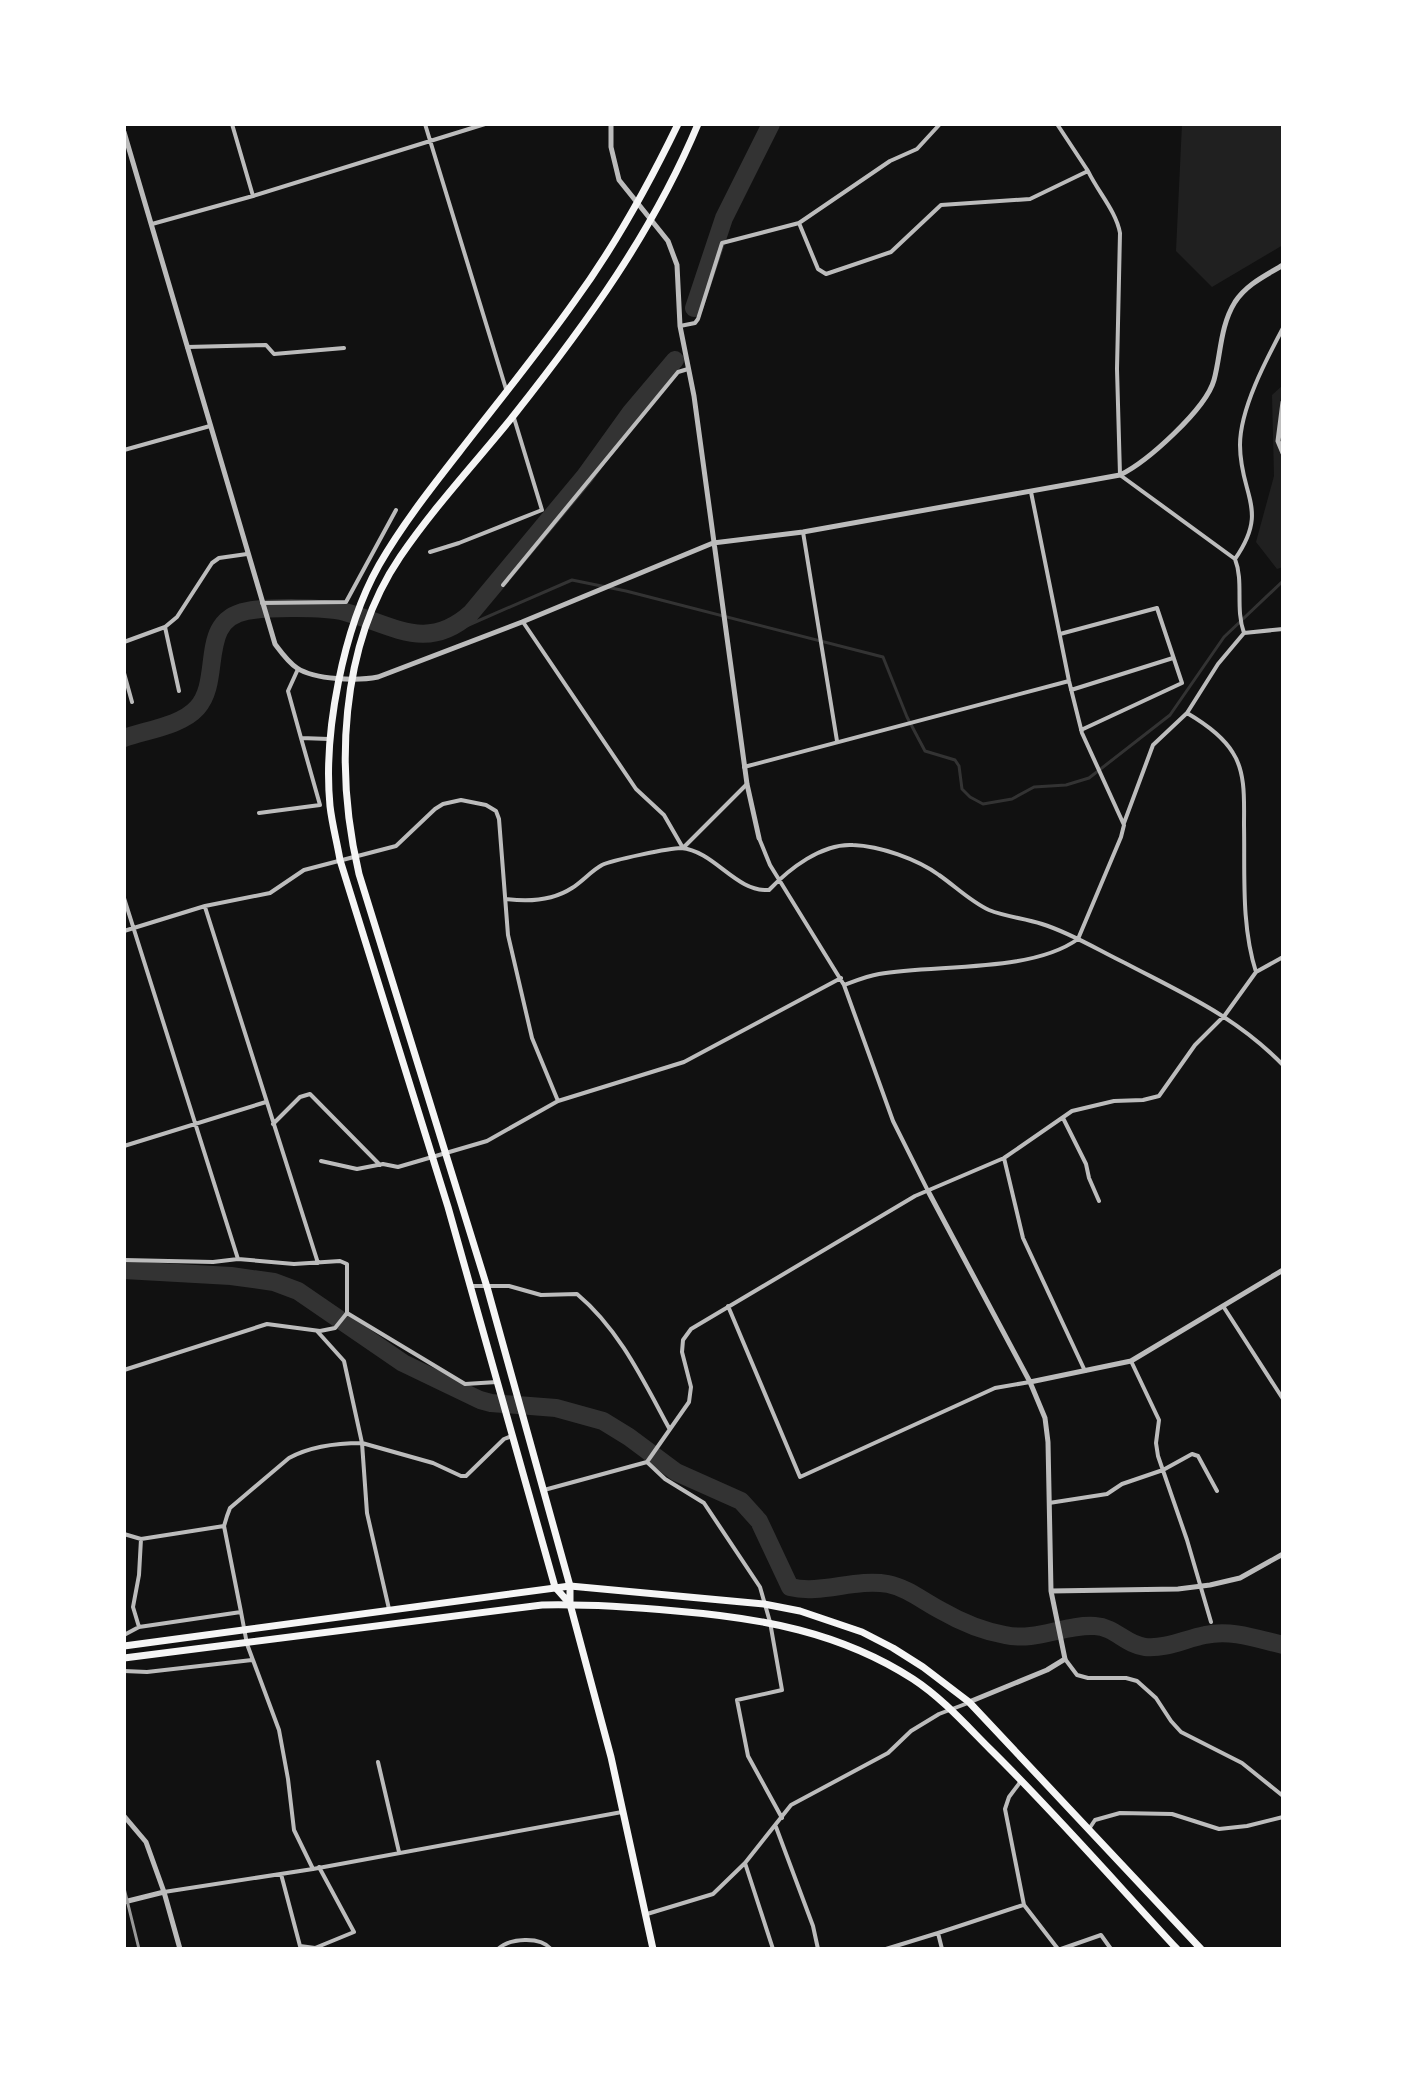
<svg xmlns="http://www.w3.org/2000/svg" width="1407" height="2073" font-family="Bitter,serif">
<rect width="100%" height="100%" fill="#111"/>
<path fill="#202020" d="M1182,124H1283V245L1212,287L1176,251Z
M1283,385V567L1277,569L1256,542L1274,476L1272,395Z"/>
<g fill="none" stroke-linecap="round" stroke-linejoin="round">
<path stroke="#333" stroke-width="3" d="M457,625L464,627L572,580L626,591L883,657L907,717L925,751L955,760L959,766L962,789L970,797L983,804L1012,799L1034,787L1066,785L1089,778L1170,715L1224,637L1283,581"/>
<path stroke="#333" stroke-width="18" d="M694,308L724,218L771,124
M124,738C146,730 181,726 197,708C223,680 197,620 247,611C268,607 324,607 345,612C393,625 427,653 471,613L585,476L631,412L675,360
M124,1270L231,1276L274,1282L298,1291L403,1363L480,1400L491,1403L556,1408L603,1421L629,1437L676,1472L741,1501L759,1521L790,1587C821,1595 855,1578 888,1584C908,1588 924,1602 942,1611C961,1622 983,1631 1005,1635C1036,1642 1065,1624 1095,1626C1115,1627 1126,1645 1145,1647C1166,1649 1185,1639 1205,1635C1231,1629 1258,1639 1283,1645"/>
<path stroke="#bcbcbc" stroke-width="4" d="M232,124L253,196
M425,124L506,389
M1057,124L1088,171
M799,223L818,269L826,274L891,252L941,205L1030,199L1088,171C1098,192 1116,211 1120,233L1117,369L1120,475L1235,559C1244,582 1235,608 1244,633L1283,629
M152,224L253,196L485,124
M680,326L695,323L698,319L722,243L799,223L890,161L917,149L940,124
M187,347L266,345L274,354L344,348
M124,450L210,426
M803,532L837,741
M430,552L459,543L542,510L514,418
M1235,559C1270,509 1240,496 1240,445C1240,409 1266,360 1283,328
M503,585L678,372L688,369
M262,603L346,602L396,510
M523,622L636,789L664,815L683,848L747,784
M165,627L179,691
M1060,634L1157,608L1182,683L1081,730
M124,642L165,627L177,617L212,563L219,558L247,554
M298,669L288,691L301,738L329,739
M124,673L132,702
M1071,690L1173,658
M1187,713C1204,723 1223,736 1233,753C1246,773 1244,802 1244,825C1245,874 1241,925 1256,972
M744,767L1069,681
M259,813L320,805L301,738
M1124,823L1153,745L1187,713L1218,664L1244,633
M759,838L770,865L844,985L893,1121L928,1191
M124,898L238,1259
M506,899C529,902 552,901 572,888C583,881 591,871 602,865C612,860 670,848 681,848C715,851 735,892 769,890C789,869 822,843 853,845C880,846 917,859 939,875C955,886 971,902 989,910C1006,917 1024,918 1042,924C1071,933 1098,950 1125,963C1184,994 1235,1016 1283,1065
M205,907L318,1263
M124,931L205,906L270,893L304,870L396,846L435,809L443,804L461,800L486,805L496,811L499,819L508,935L532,1038L558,1101
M844,985C855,981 867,976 879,974C936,964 1031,973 1078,939L1121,837L1124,825L1082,733L1069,681L1031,492
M1063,1118L1086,1164L1089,1178L1099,1201
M273,1124L300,1097L310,1094L380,1165
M124,1146L266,1102
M1004,1158L1023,1238L1085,1371
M321,1161L357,1169L383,1164L398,1167L487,1141L558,1101L684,1062L841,978
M124,1260L213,1262L238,1259L294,1264L340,1261L347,1264V1313L335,1328L320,1331L267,1324L124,1370
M470,1286H509L541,1295L577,1294C619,1329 643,1380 669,1428
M728,1306L800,1477L995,1388L1030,1382
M1223,1306L1283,1399
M347,1313L465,1384L497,1382
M317,1331L344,1361L362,1443L433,1463L461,1476H466L504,1439L512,1436
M1131,1361L1159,1420L1156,1443L1158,1456L1187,1540L1211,1622
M647,1462L665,1479L704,1503L760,1587L770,1622L782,1690L737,1700L748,1756L782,1818
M544,1490L647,1462L689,1402L691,1387L682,1352L683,1340L691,1329L915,1196L1004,1158L1072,1111L1114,1101L1143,1100L1159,1096L1195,1045L1225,1015L1256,972L1283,957
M1049,1503L1107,1494L1122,1484L1163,1470L1192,1454L1198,1456L1217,1491
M124,1534L141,1539L139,1575L133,1607L139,1627
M141,1539L224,1526
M241,1612L224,1526L227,1516L230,1508L289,1458C311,1446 337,1443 362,1443L367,1513L389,1609
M124,1635L139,1627L241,1612L247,1644L279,1730L288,1779L294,1830L313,1869
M1065,1659L1077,1675L1088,1678H1126L1137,1681L1156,1698L1171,1721L1181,1732L1242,1763L1283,1796
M124,1671L147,1672L252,1660
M378,1762L399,1852
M1021,1781L1009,1797L1005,1809L1024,1905L1058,1949
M776,1827L813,1926L818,1949
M1089,1829L1095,1820L1120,1813L1172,1814L1219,1829L1247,1826L1283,1817
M745,1863L773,1949
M281,1874L300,1946L315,1948L354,1932L319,1867
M164,1892L313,1869L622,1812
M647,1914L713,1894L745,1863L791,1805L888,1753L911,1731L939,1714L968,1703
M938,1933L1023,1905
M498,1949C510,1938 540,1936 551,1949
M886,1949L938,1933L942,1949
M1061,1949L1101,1935L1111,1949"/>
<path stroke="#bcbcbc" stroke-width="5" d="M611,124V147L619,180L668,241L677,265L680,326L694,396L747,784L759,838
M124,132L275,644C281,652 288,662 297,668C315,680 358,681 378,677L522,622L713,543L803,532L1120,475C1147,462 1206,409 1214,380C1221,354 1220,326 1235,302C1247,284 1265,276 1283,265
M1283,402L1278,441L1283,453
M928,1191L1030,1382L1045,1418L1048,1442L1051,1591L1065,1659L1047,1670L969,1702
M1030,1382L1131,1361L1283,1270
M1051,1591L1178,1589L1210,1585L1240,1578L1283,1554
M124,1816L146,1842L164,1892
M124,1902L164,1892L180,1949"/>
<path stroke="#f5f5f5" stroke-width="7" d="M570,1604L555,1587L448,1207L340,860C337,842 332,824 330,806C323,733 343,629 379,565C402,525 431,488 460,451C498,402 538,353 574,302C615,246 648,186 678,124
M653,1949L611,1757L570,1604V1586L487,1287L359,874C335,772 339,647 400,557C434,507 476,462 514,415C586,324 653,232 698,124"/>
<path stroke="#f5f5f5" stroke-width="7" d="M124,1646L570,1586L764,1604L800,1611L862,1632L893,1648L923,1667L969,1702L1201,1949
M124,1658L542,1605C587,1604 632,1607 676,1611C761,1618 840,1632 913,1679C942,1698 966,1725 990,1749C1055,1813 1115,1882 1177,1949"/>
<path stroke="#9a9a9a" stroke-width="3" d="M124,1888L139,1949"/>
</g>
<rect width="1407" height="2073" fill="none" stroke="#ffffff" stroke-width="252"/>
</svg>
